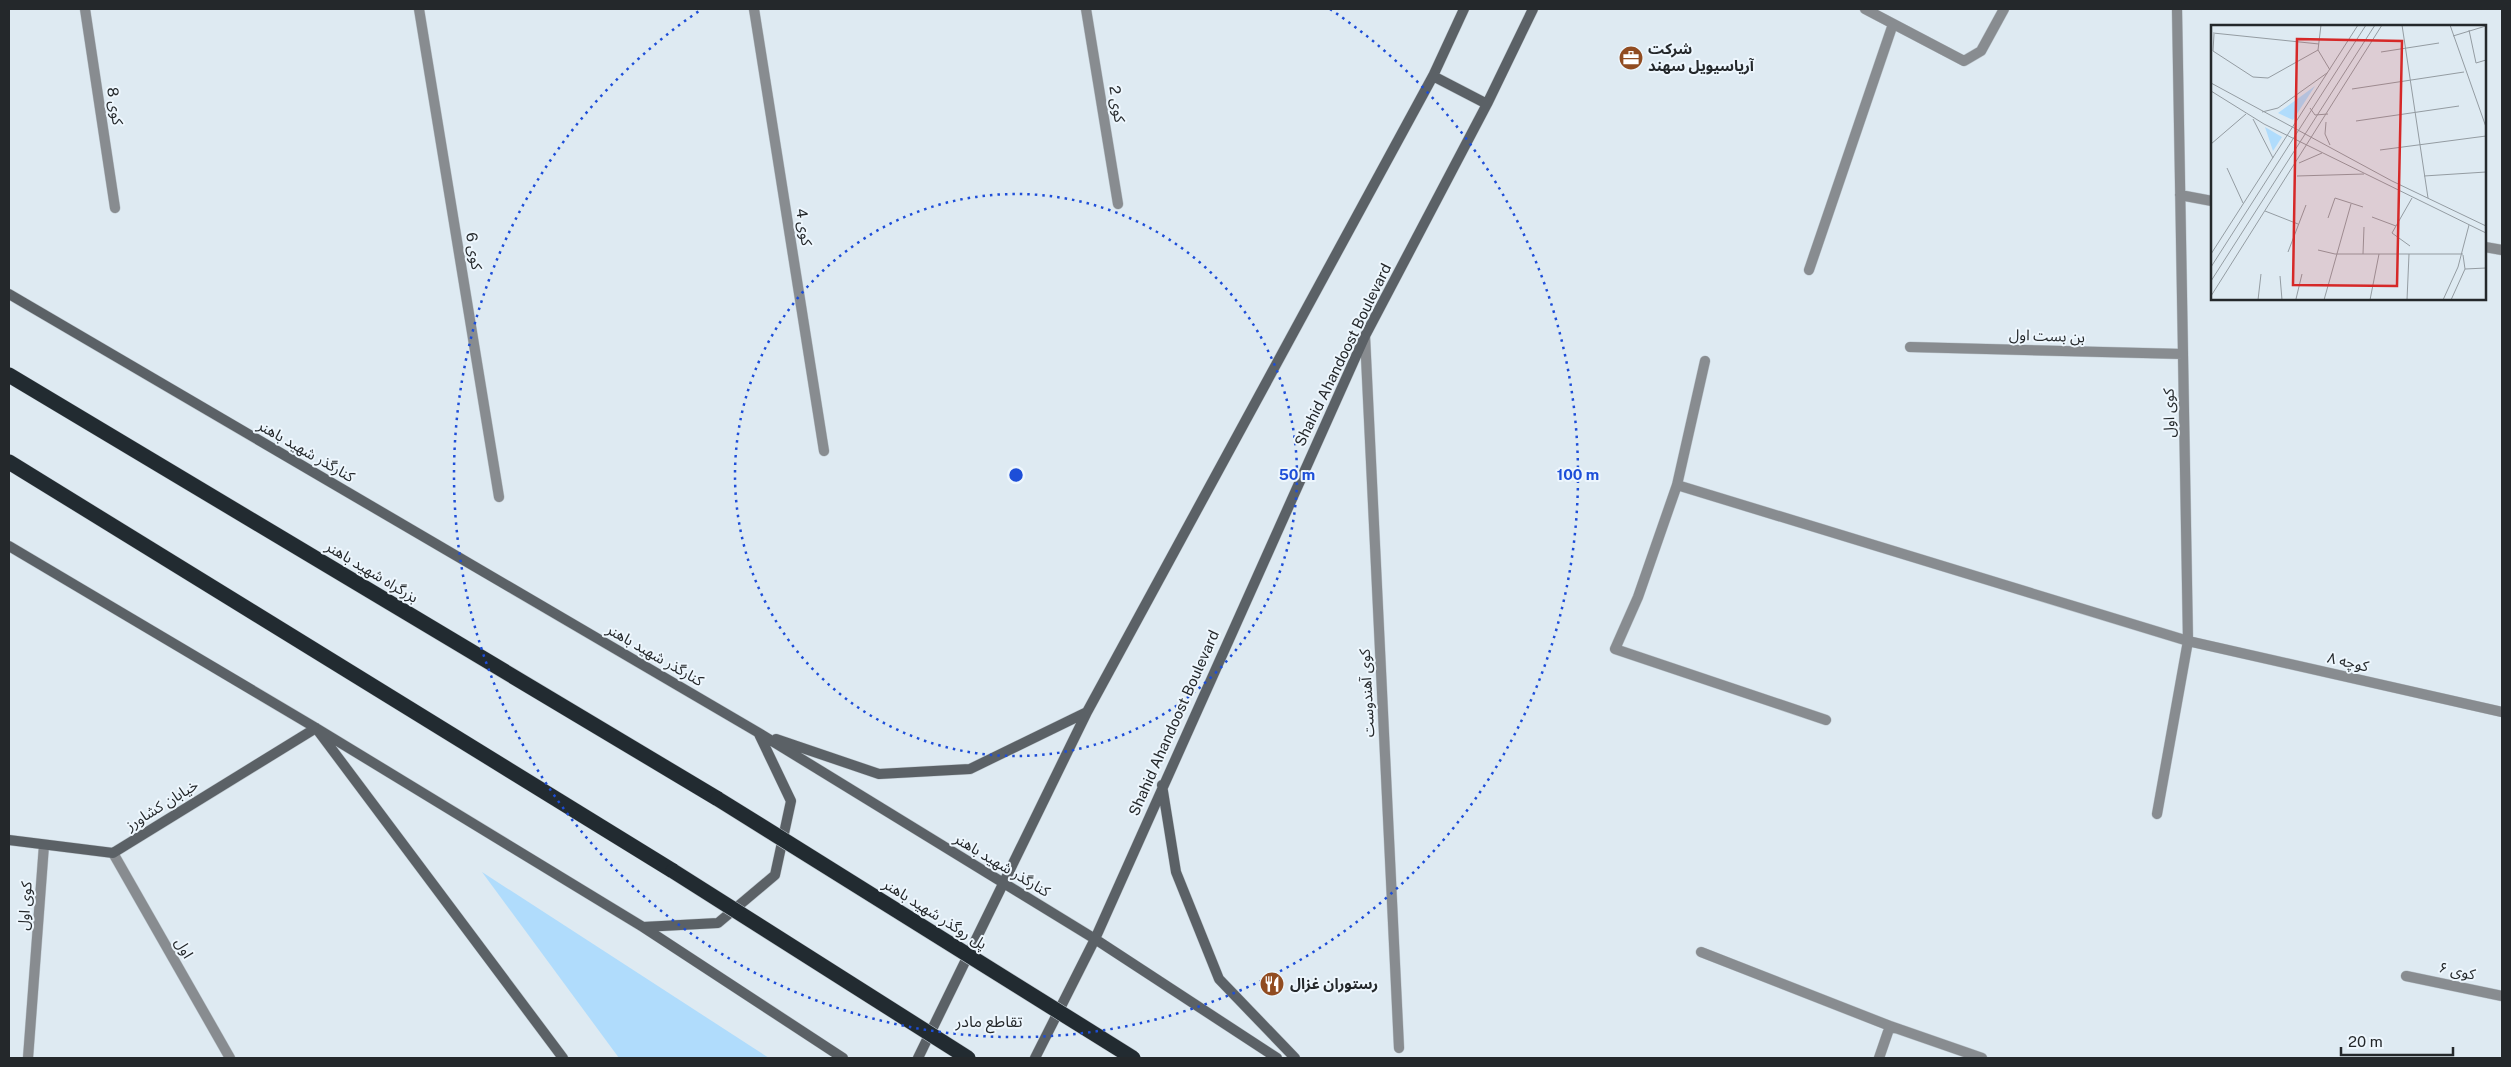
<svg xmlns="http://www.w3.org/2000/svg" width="2511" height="1067" font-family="'Public Sans','Noto Sans Arabic',sans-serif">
<rect width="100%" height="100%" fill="#deeaf2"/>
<path fill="#b0dcfc" d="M482,872L769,1058H619Z"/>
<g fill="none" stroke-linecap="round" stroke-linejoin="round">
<defs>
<path id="street" d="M85,9L115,208
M419,9L499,497
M754,9L824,451
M1086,9L1118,204
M1865,9L1964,61L1981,51L2004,9
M2180,195L2212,201
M2485,247L2502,250
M1809,270L1893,24
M1365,336L1399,1048
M1910,347L2183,354
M1705,361L1677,485L1638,597L1615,649L1826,720
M1677,485L2188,641L2502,712
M2157,814L2188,641L2177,9
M113,853L230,1058
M1701,952L1890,1026L1982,1058
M2406,976L2502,996
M28,1058L44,845
M1879,1058L1890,1026"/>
<path id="secondary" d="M1433,76L1487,104
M9,294L759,733L1095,939L1277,1058
M9,546L316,728L643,927L843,1058
M776,739L879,774L970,769L1087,712
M1162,785L1176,872L1219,979L1295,1058
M9,840L113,853L316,728L563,1058
M643,927L718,923L775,875L791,801L759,734
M918,1058L1087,712L1433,76L1464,9
M1035,1058L1095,939L1365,336L1487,104L1533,9"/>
<path id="highway" d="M9,375L718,799
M9,462L673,871"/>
</defs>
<use href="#street" stroke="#bdc7ce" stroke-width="11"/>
<use href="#secondary" stroke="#bdc7ce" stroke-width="11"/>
<use href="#highway" stroke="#bdc7ce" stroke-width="16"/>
<use href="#street" stroke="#888c90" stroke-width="10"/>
<use href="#secondary" stroke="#5b6166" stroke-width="10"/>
<use href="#highway" stroke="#222b31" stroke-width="15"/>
<defs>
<path id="highway-bridge" d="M718,799L1133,1058
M673,871L968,1058"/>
</defs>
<use href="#highway-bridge" stroke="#bdc7ce" stroke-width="16" stroke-linecap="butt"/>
<use href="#highway-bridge" stroke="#222b31" stroke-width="15"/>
</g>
<g fill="none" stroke="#1d4ed8" stroke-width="2.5" stroke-dasharray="2.5 5">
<circle cx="1016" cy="475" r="281"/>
<path d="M1330 9A562 562 0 1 1 702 9"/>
</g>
<defs>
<symbol id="office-disc" viewBox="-11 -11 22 22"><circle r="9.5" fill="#914c21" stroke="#edf6fd"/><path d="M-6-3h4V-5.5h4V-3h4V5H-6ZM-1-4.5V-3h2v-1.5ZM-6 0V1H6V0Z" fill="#fff"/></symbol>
<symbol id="restaurant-disc" viewBox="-11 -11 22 22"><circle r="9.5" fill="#914c21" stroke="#edf6fd"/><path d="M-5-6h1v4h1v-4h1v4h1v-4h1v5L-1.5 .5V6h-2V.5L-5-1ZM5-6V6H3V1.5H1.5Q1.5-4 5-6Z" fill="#fff"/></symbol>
</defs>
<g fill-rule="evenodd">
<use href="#office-disc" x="1617" y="44" width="28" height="28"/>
<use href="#restaurant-disc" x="1258" y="970" width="28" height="28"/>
</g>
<g text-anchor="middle" stroke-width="4" stroke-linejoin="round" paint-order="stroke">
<g font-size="15" font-weight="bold" fill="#24282b" stroke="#edf6fd" text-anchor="start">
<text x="1648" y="54">شرکت<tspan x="1648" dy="17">آریاسیویل سهند</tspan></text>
<text x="1290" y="989">رستوران غزال</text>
</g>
<g font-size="15" fill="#24282b" stroke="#edf6fd">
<text transform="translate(1117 104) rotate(81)" y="5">کوی 2</text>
<text transform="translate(115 106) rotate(81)" y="5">کوی 8</text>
<text transform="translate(804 227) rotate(81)" y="5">کوی 4</text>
<text transform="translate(474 251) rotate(81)" y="5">کوی 6</text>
<text transform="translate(2047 336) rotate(2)" y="5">بن بست اول</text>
<text transform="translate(1343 355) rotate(-64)" y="5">Shahid Ahandoost Boulevard</text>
<text transform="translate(2169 413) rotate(-91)" y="5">کوی اول</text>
<text transform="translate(306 451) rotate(30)" y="5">کنارگذر شهید باهنر</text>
<text transform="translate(372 572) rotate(31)" y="5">بزرگراه شهید باهنر</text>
<text transform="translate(655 655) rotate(30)" y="5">کنارگذر شهید باهنر</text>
<text transform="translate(2348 662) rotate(13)" y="5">کوچه ۸</text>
<text transform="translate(1367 693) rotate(-93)" y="5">کوی آهندوست</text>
<text transform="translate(1174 723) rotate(-66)" y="5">Shahid Ahandoost Boulevard</text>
<text transform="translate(162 805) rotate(-32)" y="5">خیابان کشاورز</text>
<text transform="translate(1002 865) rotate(31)" y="5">کنارگذر شهید باهنر</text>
<text transform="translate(25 906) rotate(-86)" y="5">کوی اول</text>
<text transform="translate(935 914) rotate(32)" y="5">پل روگذر شهید باهنر</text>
<text transform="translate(184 948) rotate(60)" y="5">اول</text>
<text transform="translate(2457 971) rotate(12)" y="5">کوی ۶</text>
</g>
<g font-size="16" fill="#24282b" stroke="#edf6fd">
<text x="989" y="1027">تقاطع مادر</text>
</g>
</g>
<g transform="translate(2211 25)">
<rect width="275" height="275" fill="#deeaf2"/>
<path d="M104,61L82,95L67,88ZM54,102L71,112L62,126Z" fill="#b0dcfc"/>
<path fill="none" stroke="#949ca2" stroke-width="1" d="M110,0L107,25L119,45M191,0L217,173M239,0L275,102M258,5L265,38L275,35M2,8L108,19M3,9L2,26L42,52L57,53L107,25M242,11L275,1M170,27L228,18M0,58L181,156L275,201M141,64L253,47M0,66L53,99L275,208M99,83L104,90L117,89M51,87L67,83L116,48M42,94L62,133M145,96L248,81M115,97L114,109L119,120M0,119L35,89M169,125L275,111M88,138L111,128M16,143L32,178M86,151L153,149M213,151L275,147M54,186L87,199M161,192L185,201M117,193L124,173L152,182M199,221L181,208L201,173M107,225L124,229H252M77,227L95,180M0,229L147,0M152,229L153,202M0,242L155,0M254,244L275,243M69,251L71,275M0,256L164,0M0,271L171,0M85,274L91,249M47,275L50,249M113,275L140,179M159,275L168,229M196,275L198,229M232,275L247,242L258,200M240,275L254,244L252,230"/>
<path fill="#d62828" fill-opacity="0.15" stroke="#d62828" stroke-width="2.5" d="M86,14L191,16L186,261L82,260Z"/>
<rect width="275" height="275" fill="none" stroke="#24282b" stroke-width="2.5"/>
</g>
<circle cx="1016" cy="475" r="8" fill="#1d4ed8" stroke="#edf6fd" stroke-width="2.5"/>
<g font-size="15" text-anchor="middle" font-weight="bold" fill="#1d4ed8" stroke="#edf6fd" stroke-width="4" stroke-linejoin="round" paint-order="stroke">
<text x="1297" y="480">50 m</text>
<text x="1578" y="480">100 m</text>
</g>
<rect width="2511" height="1067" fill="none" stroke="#24282b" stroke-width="20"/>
<path d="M2341 1047v8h112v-8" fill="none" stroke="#24282b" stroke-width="2.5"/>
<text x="2348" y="1047" font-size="15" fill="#24282b" stroke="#edf6fd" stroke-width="4" paint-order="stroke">20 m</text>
</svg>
